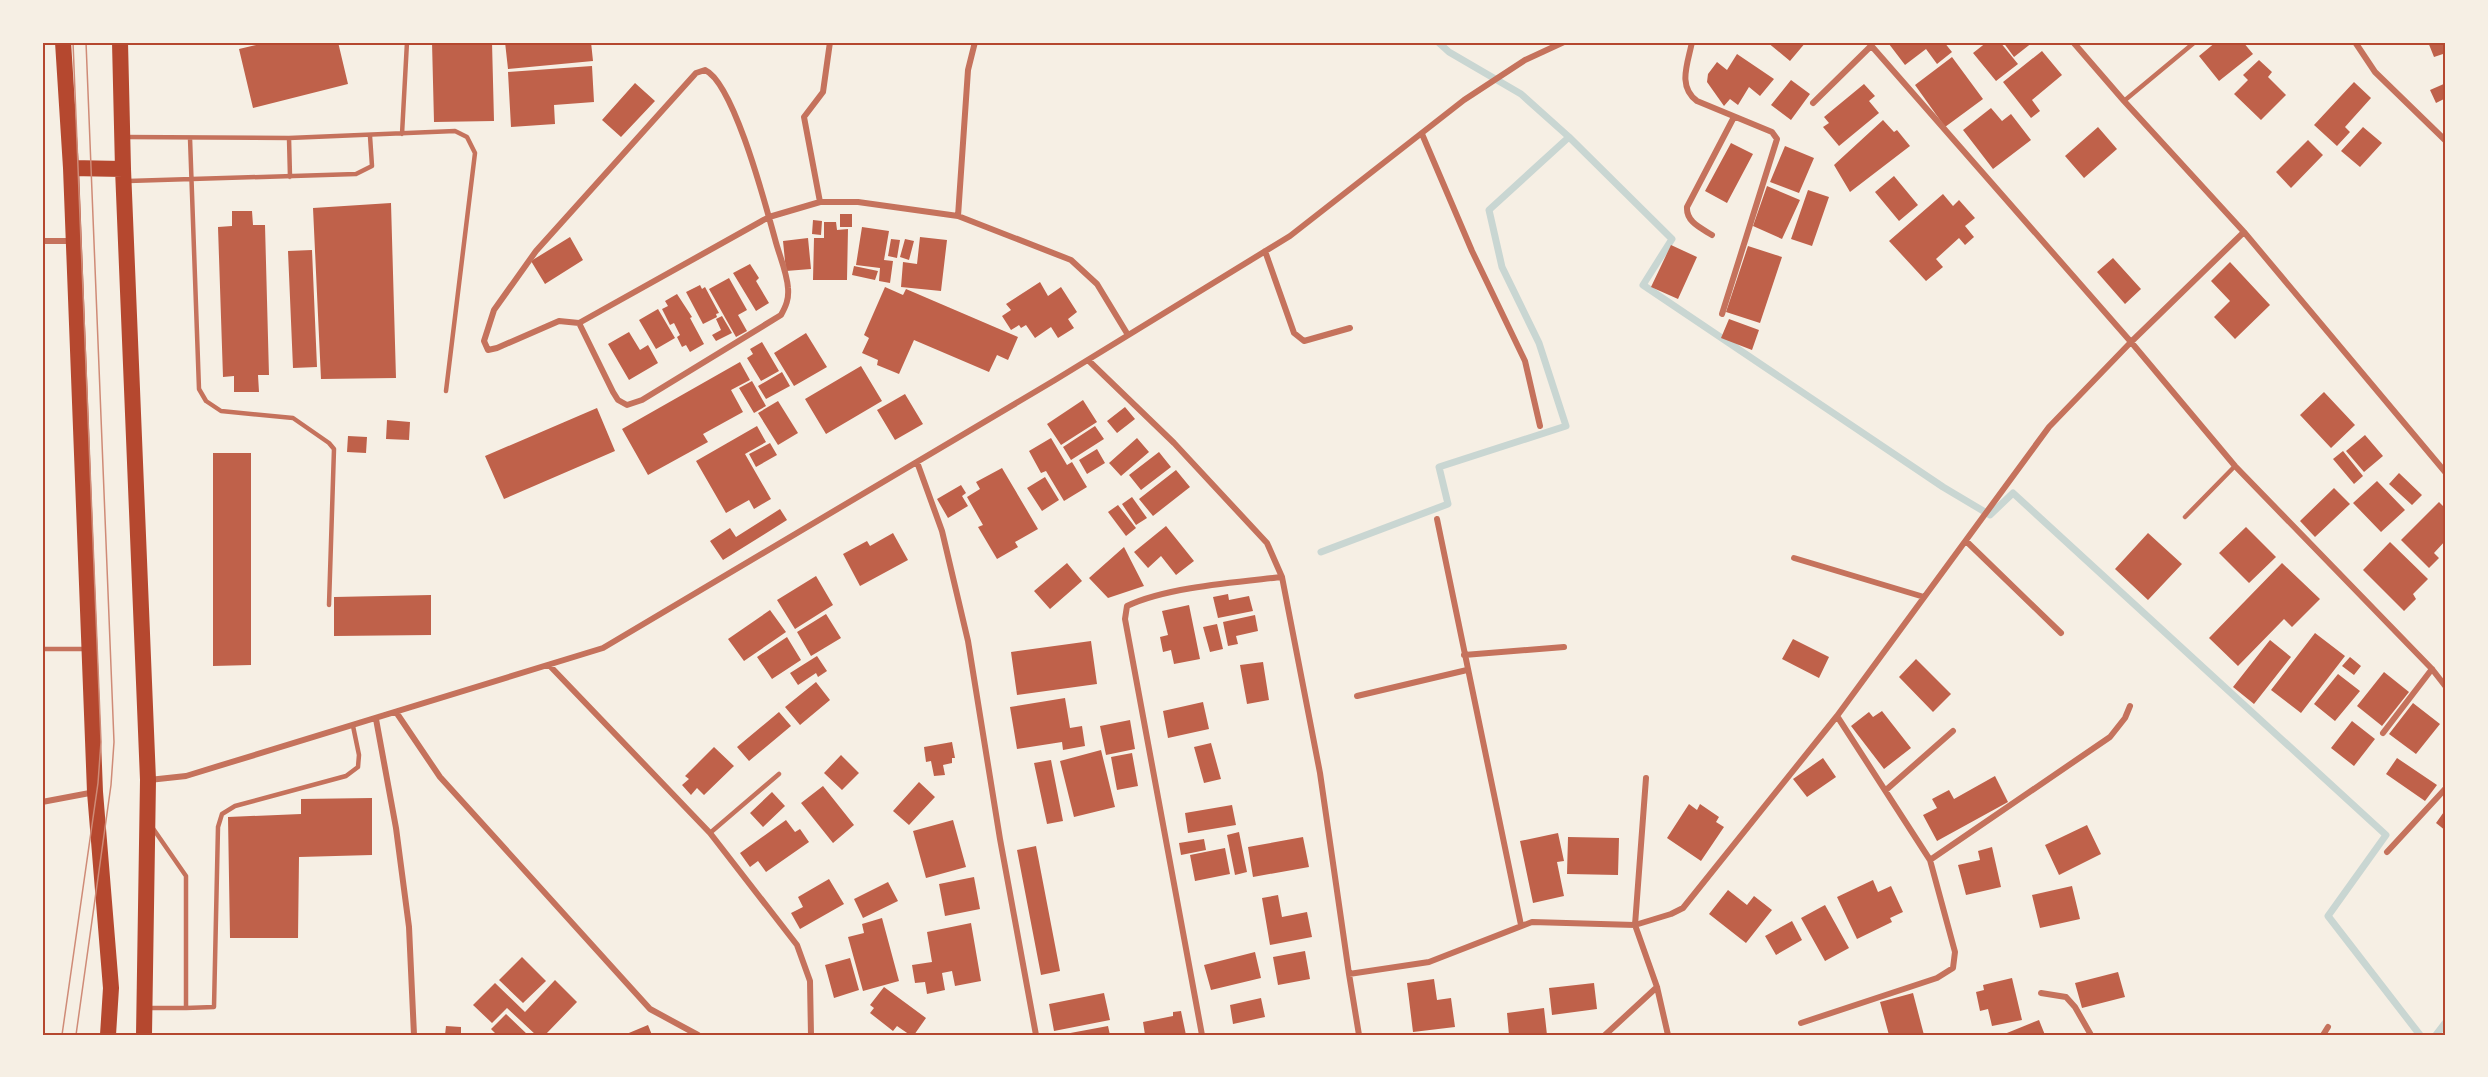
<svg xmlns="http://www.w3.org/2000/svg" width="2488" height="1077" font-family="'Archivo Narrow',sans-serif">
<rect width="100%" height="100%" fill="#f6efe4"/>
<g fill="none" stroke-linecap="round" stroke-linejoin="round">
<path stroke="#c9d6d2" stroke-width="7" d="M1569,137L1672,239L1643,285L1943,487L1990,515L2013,493L2386,835L2328,916L2420,1035
M1321,552L1448,504L1439,467L1566,426L1539,343L1502,267L1489,210L1569,137L1521,94L1449,52L1438,42
M2436,1035L2446,1022"/>
</g>
<path fill="#bf614a" d="M269,42H338L348,84L253,108L239,49Z
M432,42H492L494,121L434,122Z
M505,42H591L593,61L508,69Z
M1767,42H1806L1790,61Z
M1892,42H1944L1952,52L1937,64L1926,49L1905,65L1889,44Z
M1987,42H2000L2018,64L1996,81L1973,53Z
M2003,42H2033L2014,57Z
M2216,42H2243L2253,54L2219,81L2199,56Z
M2428,42H2446V53L2434,57Z
M2042,51L2062,75L2032,100L2040,111L2031,118L2003,82Z
M1737,54L1774,79L1760,96L1749,87L1738,105L1730,99L1724,106L1707,82L1708,74L1717,62L1727,70Z
M1952,57L1983,99L1945,127L1915,85Z
M2259,60L2272,72L2268,77L2286,95L2261,120L2234,94L2248,80L2243,75Z
M592,66L594,102L554,105L555,124L511,127L508,72Z
M1791,80L1810,94L1791,120L1771,105Z
M2354,82L2371,98L2345,127L2350,132L2337,146L2314,125Z
M635,83L655,101L621,137L602,120Z
M2446,83V98L2436,103L2430,90Z
M1864,84L1875,96L1869,101L1879,113L1839,146L1823,127L1829,123L1824,117Z
M1991,108L2002,121L2011,114L2031,140L1993,169L1963,130Z
M1883,120L1894,132L1897,130L1910,146L1850,192L1834,165Z
M2098,127L2117,149L2084,178L2065,156Z
M2363,127L2382,143L2360,167L2341,151Z
M2308,140L2323,155L2291,188L2276,172Z
M1731,143L1753,154L1727,203L1705,191Z
M1785,146L1814,158L1799,193L1770,182Z
M1894,176L1918,205L1899,221L1875,192Z
M1767,186L1800,200L1782,239L1753,226Z
M1808,190L1829,197L1812,246L1791,239Z
M1943,194L1953,206L1959,200L1975,218L1965,226L1974,237L1965,245L1959,238L1936,259L1943,267L1926,281L1889,241Z
M391,203L396,378L321,379L313,208Z
M232,211H252L253,225H265L269,375H258L259,392H234V376L223,377L218,227L232,226Z
M840,214H852V227H840Z
M813,220L822,221L821,235L812,234Z
M824,222H836L837,230L848,229L847,280H813L814,238H824Z
M862,227L889,231L884,260L893,261L890,283L879,281L880,268L856,265Z
M570,237L583,260L545,284L531,261Z
M920,237L947,240L941,291L901,287L903,262L917,264Z
M808,238L811,269L786,271L783,241Z
M891,239L900,240L897,258L888,256Z
M905,239L914,241L909,260L900,257Z
M1671,245L1697,257L1678,299L1651,287Z
M1748,246L1782,257L1760,323L1726,312Z
M312,250L317,367L293,368L288,251Z
M2113,258L2141,289L2125,304L2097,272Z
M2230,262L2270,305L2235,339L2214,317L2230,301L2211,281Z
M750,264L759,278L756,281L769,303L756,311L733,273Z
M854,266L878,271L875,280L852,275Z
M729,278L747,310L738,315L747,331L736,337L709,289Z
M1040,282L1048,296L1061,287L1077,312L1068,319L1074,328L1058,338L1051,327L1035,338L1026,325L1021,328L1019,325L1011,330L1002,316L1011,310L1006,304Z
M700,285L702,289L705,287L719,313L716,314L717,317L703,324L686,292Z
M885,287L903,295L906,289L1018,337L1008,360L997,355L989,372L914,340L899,374L877,365L878,360L862,353L869,338L864,335Z
M677,294L692,317L690,318L704,344L690,352L686,345L682,347L677,337L680,335L674,323L670,325L662,309L668,306L665,301Z
M658,309L675,338L656,349L639,320Z
M722,316L732,333L716,341L712,335L721,330L716,319Z
M1729,319L1759,330L1752,350L1721,338Z
M629,332L640,350L648,345L658,363L629,380L608,344Z
M806,333L827,367L794,386L774,353Z
M762,342L779,371L761,381L747,358L753,354L750,349Z
M740,362L750,380L731,390L743,412L703,434L708,442L648,475L622,429Z
M861,366L882,401L826,434L805,399Z
M782,372L790,386L766,399L758,386Z
M752,381L766,406L754,413L739,388Z
M2324,392L2355,425L2331,448L2300,415Z
M905,394L923,424L895,440L877,410Z
M1083,400L1097,422L1061,445L1047,424Z
M778,401L798,433L778,445L758,413Z
M1125,407L1135,419L1117,433L1107,421Z
M597,408L615,451L504,499L485,456Z
M387,420L410,422L409,440L386,439Z
M757,426L766,442L745,454L771,499L754,509L749,500L726,513L696,461Z
M1095,426L1104,439L1071,460L1063,447Z
M2365,435L2383,456L2364,472L2346,451Z
M348,436L367,437L366,453L347,452Z
M1051,438L1067,465L1072,462L1087,487L1064,501L1046,471L1041,473L1029,451Z
M1137,438L1149,452L1121,476L1109,463Z
M770,443L777,455L756,467L749,454Z
M1097,449L1105,463L1087,474L1079,460Z
M2343,451L2363,476L2354,484L2333,459Z
M1159,452L1171,467L1141,490L1129,475Z
M213,453H251V665L213,666Z
M1002,468L1038,529L1015,542L1018,547L997,559L978,527L983,525L967,497L980,489L976,482Z
M1176,470L1190,487L1153,516L1139,499Z
M2399,473L2422,495L2412,505L2389,484Z
M1045,477L1059,500L1042,511L1027,488Z
M2377,481L2405,510L2381,532L2353,503Z
M961,485L966,493L962,496L968,506L948,518L937,499Z
M2334,488L2350,504L2315,537L2300,521Z
M1132,497L1147,518L1136,525L1122,504Z
M2439,502L2446,509V540L2434,553L2439,558L2429,568L2401,540Z
M1118,505L1136,528L1126,536L1108,512Z
M780,509L787,520L723,560L710,541L730,528L736,537Z
M1166,526L1194,561L1176,575L1161,556L1148,568L1134,552Z
M2246,527L2276,557L2249,583L2219,553Z
M893,533L908,560L860,586L843,554L867,541L870,546Z
M2148,533L2182,564L2148,600L2115,569Z
M2390,542L2428,579L2413,594L2416,599L2404,611L2363,570Z
M1124,547L1144,586L1108,598L1089,578Z
M1067,563L1082,581L1050,609L1034,591Z
M2282,563L2320,599L2292,627L2284,619L2238,666L2209,638Z
M816,576L833,605L795,629L777,600Z
M1228,594L1229,600L1249,596L1253,611L1218,618L1213,597Z
M431,595V635L334,636V597Z
M1189,605L1200,659L1174,664L1171,650L1163,652L1160,637L1168,635L1162,611Z
M770,610L786,632L744,661L728,639Z
M826,614L841,638L811,656L797,632Z
M1255,615L1258,631L1236,636L1238,644L1228,646L1223,622Z
M1217,624L1223,649L1210,652L1203,627Z
M2315,633L2345,656L2301,713L2271,690Z
M787,637L801,660L772,679L757,657Z
M1793,639L1829,657L1819,678L1782,659Z
M2270,640L2291,657L2254,704L2233,687Z
M1091,641L1097,684L1017,695L1011,652Z
M817,656L827,671L818,677L816,673L798,685L790,673Z
M2350,657L2361,666L2354,675L2342,666Z
M1916,659L1951,694L1933,712L1899,677Z
M1263,662L1269,700L1247,704L1240,665Z
M2384,672L2409,692L2382,726L2357,706Z
M2338,674L2360,691L2335,721L2314,704Z
M816,682L830,700L800,725L785,707Z
M1065,698L1070,728L1082,726L1085,746L1063,750L1062,742L1017,749L1010,707Z
M1203,702L1209,729L1168,738L1163,711Z
M2413,703L2440,724L2416,754L2389,734Z
M1882,711L1911,748L1884,769L1851,726L1869,712L1873,717Z
M779,712L791,726L749,761L737,747Z
M1130,720L1135,749L1106,755L1100,726Z
M2352,721L2375,739L2354,766L2331,748Z
M952,742L955,758H952V763L943,765L945,775L934,776L931,761L926,762L924,747Z
M1211,743L1221,779L1204,783L1194,747Z
M714,747L734,766L704,795L697,788L691,795L682,785L689,779L685,776Z
M1101,750L1115,807L1074,817L1060,761Z
M1132,753L1138,786L1117,790L1111,757Z
M841,755L859,773L842,790L824,773Z
M1823,758L1836,777L1807,797L1793,779Z
M2397,758L2437,785L2425,801L2386,774Z
M1051,760L1063,821L1047,824L1034,763Z
M1995,776L2008,802L1937,841L1923,815L1937,808L1932,799L1949,790L1954,799Z
M919,782L935,797L909,825L893,811Z
M823,786L854,825L833,843L801,803Z
M772,792L785,806L763,827L750,813Z
M372,798V855L299,857L298,938H230L228,817L301,814V799Z
M1689,804L1697,810L1700,804L1719,817L1716,822L1724,827L1701,861L1667,838Z
M1232,805L1236,825L1188,833L1185,813Z
M2446,809V831L2436,823Z
M786,820L795,832L800,829L809,842L766,872L758,861L750,867L740,853Z
M953,820L966,867L926,878L913,831Z
M2087,825L2101,854L2059,875L2045,845Z
M1239,832L1247,872L1235,875L1227,835Z
M1558,833L1564,861L1557,862L1564,896L1533,903L1520,841Z
M1303,837L1309,867L1253,877L1248,847Z
M1568,837L1619,838L1618,875L1567,874Z
M1204,839L1206,850L1181,855L1179,843Z
M1036,846L1060,971L1041,975L1017,850Z
M1992,847L2001,887L1966,895L1958,865L1980,860L1978,851Z
M1225,848L1230,874L1195,881L1190,855Z
M974,877L980,909L945,916L939,884Z
M829,879L844,904L800,929L791,913L803,907L798,897Z
M1873,880L1878,892L1891,886L1903,912L1890,918L1892,922L1857,939L1837,897Z
M888,882L898,901L863,918L854,899Z
M2072,886L2080,919L2040,928L2032,895Z
M1728,890L1747,905L1754,896L1772,910L1746,943L1709,914Z
M1278,895L1282,917L1307,912L1312,937L1270,945L1262,898Z
M1825,905L1849,948L1825,961L1801,918Z
M882,918L899,981L863,991L848,937L864,933L862,924Z
M1792,921L1802,940L1776,955L1765,936Z
M971,923L981,981L955,986L952,971L942,973L945,990L927,994L925,982L915,983L912,965L932,962L927,932Z
M1305,951L1310,979L1278,985L1273,957Z
M1255,952L1261,978L1211,990L1204,965Z
M522,957L546,981L523,1003L499,980Z
M850,958L859,990L834,998L825,965Z
M2118,972L2125,997L2082,1008L2075,983Z
M2012,978L2022,1020L1992,1026L1988,1009L1980,1011L1976,992L1984,990L1983,985Z
M1434,979L1437,1000L1451,998L1455,1027L1413,1032L1407,983Z
M555,980L577,1002L545,1035H536L507,1008L492,1023L473,1005L495,983L525,1012Z
M1594,983L1597,1009L1552,1015L1549,988Z
M884,987L926,1018L914,1035H910L897,1026L893,1031L870,1013L874,1008L870,1005Z
M1104,993L1110,1020L1054,1031L1049,1004Z
M1913,993L1924,1035H1889L1880,1002Z
M1261,998L1265,1017L1233,1024L1230,1005Z
M1544,1008L1547,1035H1509L1507,1013Z
M1181,1011L1186,1035H1145L1143,1022L1173,1016V1012Z
M506,1014L528,1035H497L491,1029Z
M2039,1020L2045,1035H2002Z
M648,1025L652,1035H624Z
M446,1026L461,1027V1035H445Z
M1108,1026L1110,1035H1065V1034Z"/>
<g fill="none" stroke-linecap="round" stroke-linejoin="round">
<path stroke="#c5725c" stroke-width="4.5" d="M2124,101L2195,42
M402,134L407,42
M124,137L289,138L455,131L467,137L475,153L446,391
M190,138L199,389L206,401L221,411L293,418L329,443L334,449L329,605
M289,138L290,177
M128,181L356,174L372,166L370,136
M2185,517L2235,466
M42,649H85
M152,827L186,876V1008L214,1007L218,827L222,814L235,806L346,776L358,767L359,755L353,726
M710,833L779,774
M149,1008H186"/>
<path stroke="#c5725c" stroke-width="6" d="M1692,42C1688,63 1677,86 1697,101L1772,132L1777,139L1722,314
M1868,42L2131,342L2235,466L2432,669L2446,687
M2073,42L2124,101L2244,232L2446,473
M2355,42L2375,72L2446,141
M1813,103L1871,46
M1422,134L1472,251L1525,361L1540,426
M820,202L804,117L823,92L830,42
M958,216L968,70L975,42
M1712,235C1701,228 1686,222 1687,207L1734,117
M42,241H71
M1265,251L1294,333L1304,341L1350,328
M579,323L613,392L618,400L627,405L642,400L781,315C786,306 789,299 788,288C787,272 779,255 775,239C766,207 734,83 705,70L696,73L536,251L494,310L484,341L488,350L497,348L559,321L579,323L769,217L820,202H858L958,216L1071,260L1097,284L1128,335
M1088,360L1174,443L1267,543L1282,577
M917,462L942,531L968,641L1000,839L1036,1035
M1437,519L1521,925
M1966,541L2061,633
M1794,558L1924,597
M1464,655L1564,647
M549,665L710,833L797,945L810,981L811,1035
M1357,696L1467,670
M396,712L440,777L650,1009L698,1035
M376,719L396,828L409,927L414,1035
M2383,733L2432,669
M1646,778L1635,925L1657,987L1668,1035
M149,780L186,776L603,648L1055,380L1290,236L1464,100L1525,60L1564,42
M1886,790L1953,731
M42,802L95,792
M2387,852L2446,788
M1930,860L2110,737L2125,718L2130,706
M1349,974L1359,1035
M2041,993L2066,997L2075,1007L2091,1035
M1801,1023L1937,978L1953,968L1955,952L1930,860L1837,716
M1202,1035L1125,619L1127,606C1166,587 1238,582 1282,577L1320,773L1349,974L1429,962L1532,922L1635,925L1671,914L1683,908L1837,716L2049,427L2131,342L2244,232
M1605,1035L1657,987
M2323,1035L2328,1027"/>
<path stroke="#b5482f" stroke-width="16" d="M63,42L71,168L95,792L111,988L108,1035
M120,42L123,169L148,780L144,1035
M71,168L123,169"/>
<path stroke="#cf8b77" stroke-width="1.5" d="M62,1035L98,783L101,742L73,42
M76,1035L111,785L114,742L86,42"/>
</g>
<rect width="2488" height="1077" fill="none" stroke="#f6efe4" stroke-width="87"/>
<rect x="44" y="44" width="2400" height="990" fill="none" stroke="#b5482f" stroke-width="2"/>
</svg>
